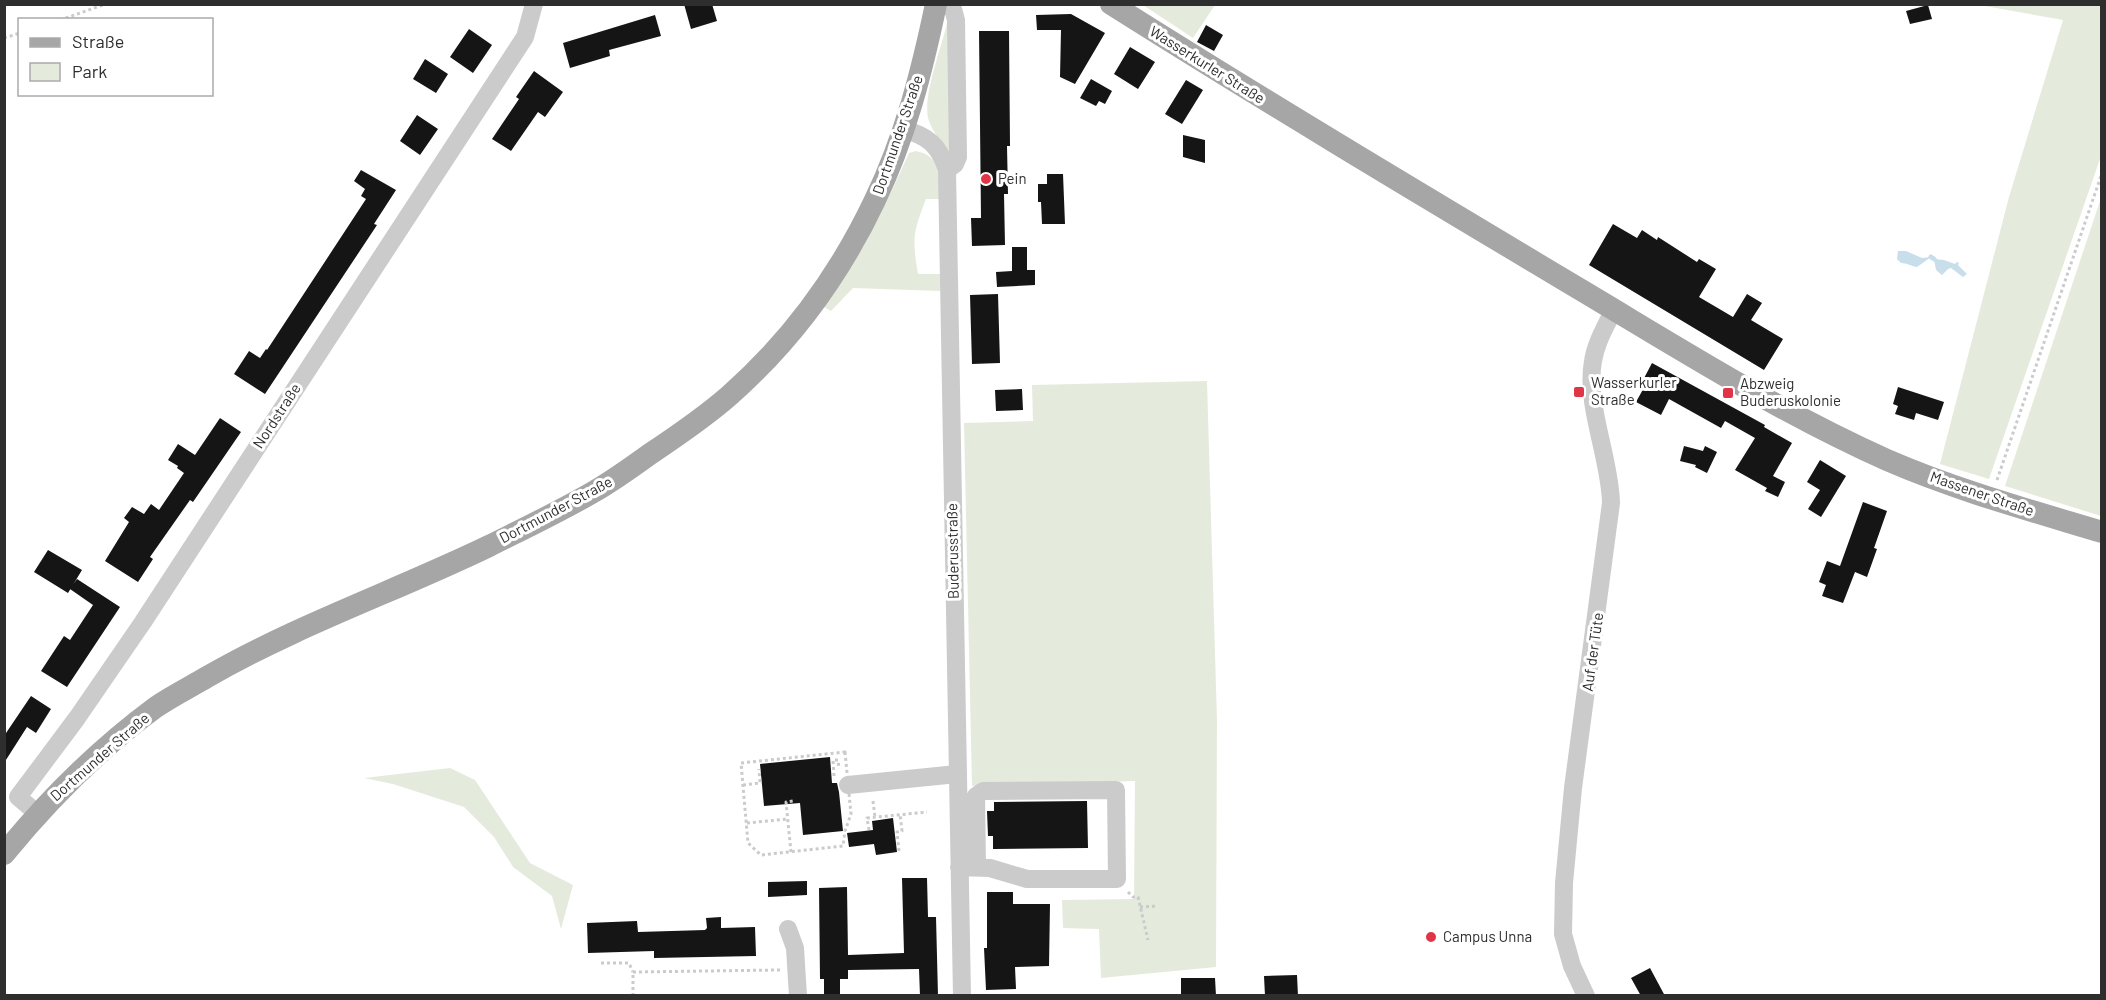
<svg xmlns="http://www.w3.org/2000/svg" width="2106" height="1000" font-family="Barlow,sans-serif">
<rect width="100%" height="100%" fill="#fff"/>
<path fill="#e4ebdc" d="M1143,5H1215L1193,38Z
M1979,5H2102L2101,156L1989,479L1940,464L2009,197L2063,20Z
M947,23H948L950,152C942,142 933,133 929,121C921,99 942,47 947,23Z
M916,151C942,156 939,177 939,199H926C913,233 912,238 918,274H940V291L853,288L831,311L824,307L864,245L894,186L909,153Z
M2101,198V516L2005,486Z
M1207,381L1217,721L1216,967L1101,978L1099,929L1063,928L1062,900L1134,899L1135,781L972,786L964,423L1033,421L1032,385Z
M450,768L475,780L530,863L573,885L561,929L552,896L513,867L494,837L464,807L393,784L364,778Z"/>
<path fill="#c8deea" d="M1898,251H1906L1922,258L1931,257L1917,267C1911,266 1907,263 1901,263L1897,259Z
M1934,259L1944,260L1955,264L1957,262L1959,263L1958,265L1967,274L1963,277L1951,268L1948,269L1942,275L1936,270Z"/>
<g fill="none" stroke-linecap="round" stroke-linejoin="round">
<path stroke="#c8deea" stroke-width="5" d="M1931,257L1934,259"/>
</g>
<path fill="#151515" d="M684,4H712L717,21L691,29Z
M1928,5L1932,19L1910,24L1906,11Z
M1071,14L1105,33L1075,84L1060,77L1061,30H1037L1036,15Z
M655,15L661,36L609,50L610,56L570,68L563,43Z
M1206,25L1223,35L1214,51L1197,42Z
M469,29L492,45L473,73L450,57Z
M979,31H1009L1010,146H1007L1008,194H1004L1005,245L972,246L971,218H981Z
M1130,47L1155,62L1138,89L1114,74Z
M425,59L448,74L436,93L413,79Z
M534,71L563,92L545,117L538,112L511,151L492,139L519,99L516,97Z
M1091,79L1112,91L1105,104L1099,101L1096,106L1080,98Z
M1186,80L1203,90L1182,124L1165,114Z
M417,115L438,129L420,155L400,141Z
M1183,135L1205,140V163L1183,157Z
M361,170L396,190L374,224L377,225L265,394L234,374L249,351L260,358L266,349L267,350L366,199L361,196L365,189L354,181Z
M1047,174H1063L1065,224H1042L1041,202H1038V184H1047Z
M1613,224L1637,238L1642,230L1657,240L1658,237L1697,262L1699,259L1716,269L1699,297L1733,317L1747,294L1762,303L1751,320L1783,339L1764,370L1589,265Z
M1012,247H1027V270H1035V285L997,287L996,272L1012,271Z
M998,294L1000,363L972,364L970,295Z
M1652,363L1765,425L1764,427L1792,443L1773,476L1785,482L1778,497L1765,491L1767,488L1735,470L1755,438L1725,421L1721,428L1669,399L1661,415L1636,402L1646,384L1642,382Z
M1898,387L1944,402L1938,420L1916,413L1914,420L1895,414L1898,406L1893,404Z
M1022,389L1023,410L996,411L995,390Z
M220,418L241,432L193,502L190,500L150,557L153,559L138,582L105,561L129,522L124,518L132,507L144,514L151,504L159,510L184,473L177,468L178,466L168,460L178,444L195,455Z
M1684,446L1703,451L1705,446L1717,452L1707,473L1695,467L1696,465L1680,461Z
M1820,460L1846,476L1821,517L1808,509L1820,490L1807,482Z
M1863,502L1887,511L1874,548L1877,549L1867,577L1855,572L1843,603L1822,596L1826,585L1819,582L1827,561L1840,566Z
M48,550L82,570L68,593L34,572Z
M77,579L120,607L67,687L41,671L64,636L70,640L93,605L70,589Z
M31,696L51,709L36,733L27,727L4,763V736Z
M830,757L832,783H837L839,792L843,831L803,835L800,803L764,806L760,764Z
M1087,801L1088,848L993,849V836H988L987,811H994V802Z
M893,818L897,852L876,855L874,844L849,847L847,833L873,830L872,821Z
M902,878H927L928,917H936L938,996H920L919,969L848,970V979H840V996H824V979H820L819,888L847,887L848,955L904,953Z
M807,881V895L768,897V882Z
M987,892H1013V904H1050L1049,966L1015,967L1016,989L986,990L984,948H987Z
M721,917V928L755,927L756,956L654,958V951L588,953L587,923L637,921L638,932L705,930L707,928L706,918Z
M1650,968L1665,996H1641L1631,978Z
M1297,975L1298,996H1265L1264,976Z
M1181,978H1215L1216,996H1181Z"/>
<g fill="none" stroke-linecap="round" stroke-linejoin="round">
<path stroke="#cbcbcb" stroke-width="3" stroke-dasharray="3 3" stroke-linecap="butt" d="M60,20L106,4
M4,38L20,33
M1997,480L2102,173
M845,752L851,814L845,831L843,846L761,855L748,843L741,763Z
M834,776L833,760H838L839,769
M743,785L760,783L759,769
M873,801L875,817
M747,823L788,819
M869,830L867,818L927,812
M899,851L897,832L902,831L900,814
M791,852L786,802L793,801
M1128,892L1133,897H1138L1148,940
M1140,907L1158,906
M601,963H629L633,972
M633,996V972L780,970"/>
<path stroke="#cbcbcb" stroke-width="18" d="M945,4L953,9L956,20L958,157L955,164L947,170
M903,129C928,136 939,145 947,170L962,996
M848,785L957,774
M38,814L18,797L77,718L143,622L525,37L534,4
M959,867L990,868L1027,879H1117L1116,790L983,791L976,796L977,867
M788,929L795,948L798,996
M1586,996L1572,966L1563,934L1564,883L1573,788L1611,503C1610,457 1585,405 1593,361C1596,342 1606,326 1614,309"/>
<path stroke="#a6a6a6" stroke-width="22" d="M1111,4C1263,100 1417,192 1571,284C1674,345 1777,411 1887,460C1956,490 2029,510 2102,532
M4,854C49,799 99,749 156,707C172,696 190,687 207,677C297,625 396,591 489,546C525,528 561,511 595,491C614,480 632,467 650,454C677,436 705,417 730,395C791,341 840,274 875,200C905,138 922,71 936,4"/>
</g>
<g fill="#e03447" stroke="#fff" stroke-width="2">
<circle cx="986" cy="179" r="6"/>
<rect x="1573" y="386" width="12" height="12" rx="3"/>
<rect x="1722" y="387" width="12" height="12" rx="3"/>
<circle cx="1431" cy="937" r="6"/>
</g>
<g text-anchor="middle" stroke-width="6" stroke-linejoin="round" paint-order="stroke">
<g font-size="15" fill="#2e2e2e" stroke="#fff">
<text transform="translate(1207 65) rotate(32)" y="5">Wasserkurler Straße</text>
<text transform="translate(898 135) rotate(-71)" y="5">Dortmunder Straße</text>
<text transform="translate(277 416) rotate(-57)" y="5">Nordstraße</text>
<text transform="translate(1982 494) rotate(19)" y="5">Massener Straße</text>
<text transform="translate(556 510) rotate(-28)" y="5">Dortmunder Straße</text>
<text transform="translate(953 551) rotate(-91)" y="5">Buderusstraße</text>
<text transform="translate(1593 652) rotate(-82)" y="5">Auf der Tüte</text>
<text transform="translate(100 757) rotate(-41)" y="5">Dortmunder Straße</text>
</g>
<g font-size="15" fill="#2e2e2e" stroke="#fff" text-anchor="start">
<text x="998" y="184">Pein</text>
<text x="1591" y="388">Wasserkurler<tspan x="1591" dy="17">Straße</tspan></text>
<text x="1740" y="389">Abzweig<tspan x="1740" dy="17">Buderuskolonie</tspan></text>
<text x="1443" y="942">Campus Unna</text>
</g>
</g>
<rect width="2106" height="1000" fill="none" stroke="#2e2e2e" stroke-width="12"/>
<rect x="18" y="18" width="195" height="78" fill="#ffffff" stroke="#ababab" stroke-width="1.5"/>
<rect x="30" y="38" width="30" height="9" fill="#a6a6a6" stroke="#ababab" stroke-width="1.5"/>
<text x="72" y="48" font-size="18" fill="#2e2e2e">Straße</text>
<rect x="30" y="63" width="30" height="18" fill="#e4ebdc" stroke="#ababab" stroke-width="1.5"/>
<text x="72" y="78" font-size="18" fill="#2e2e2e">Park</text>
</svg>
